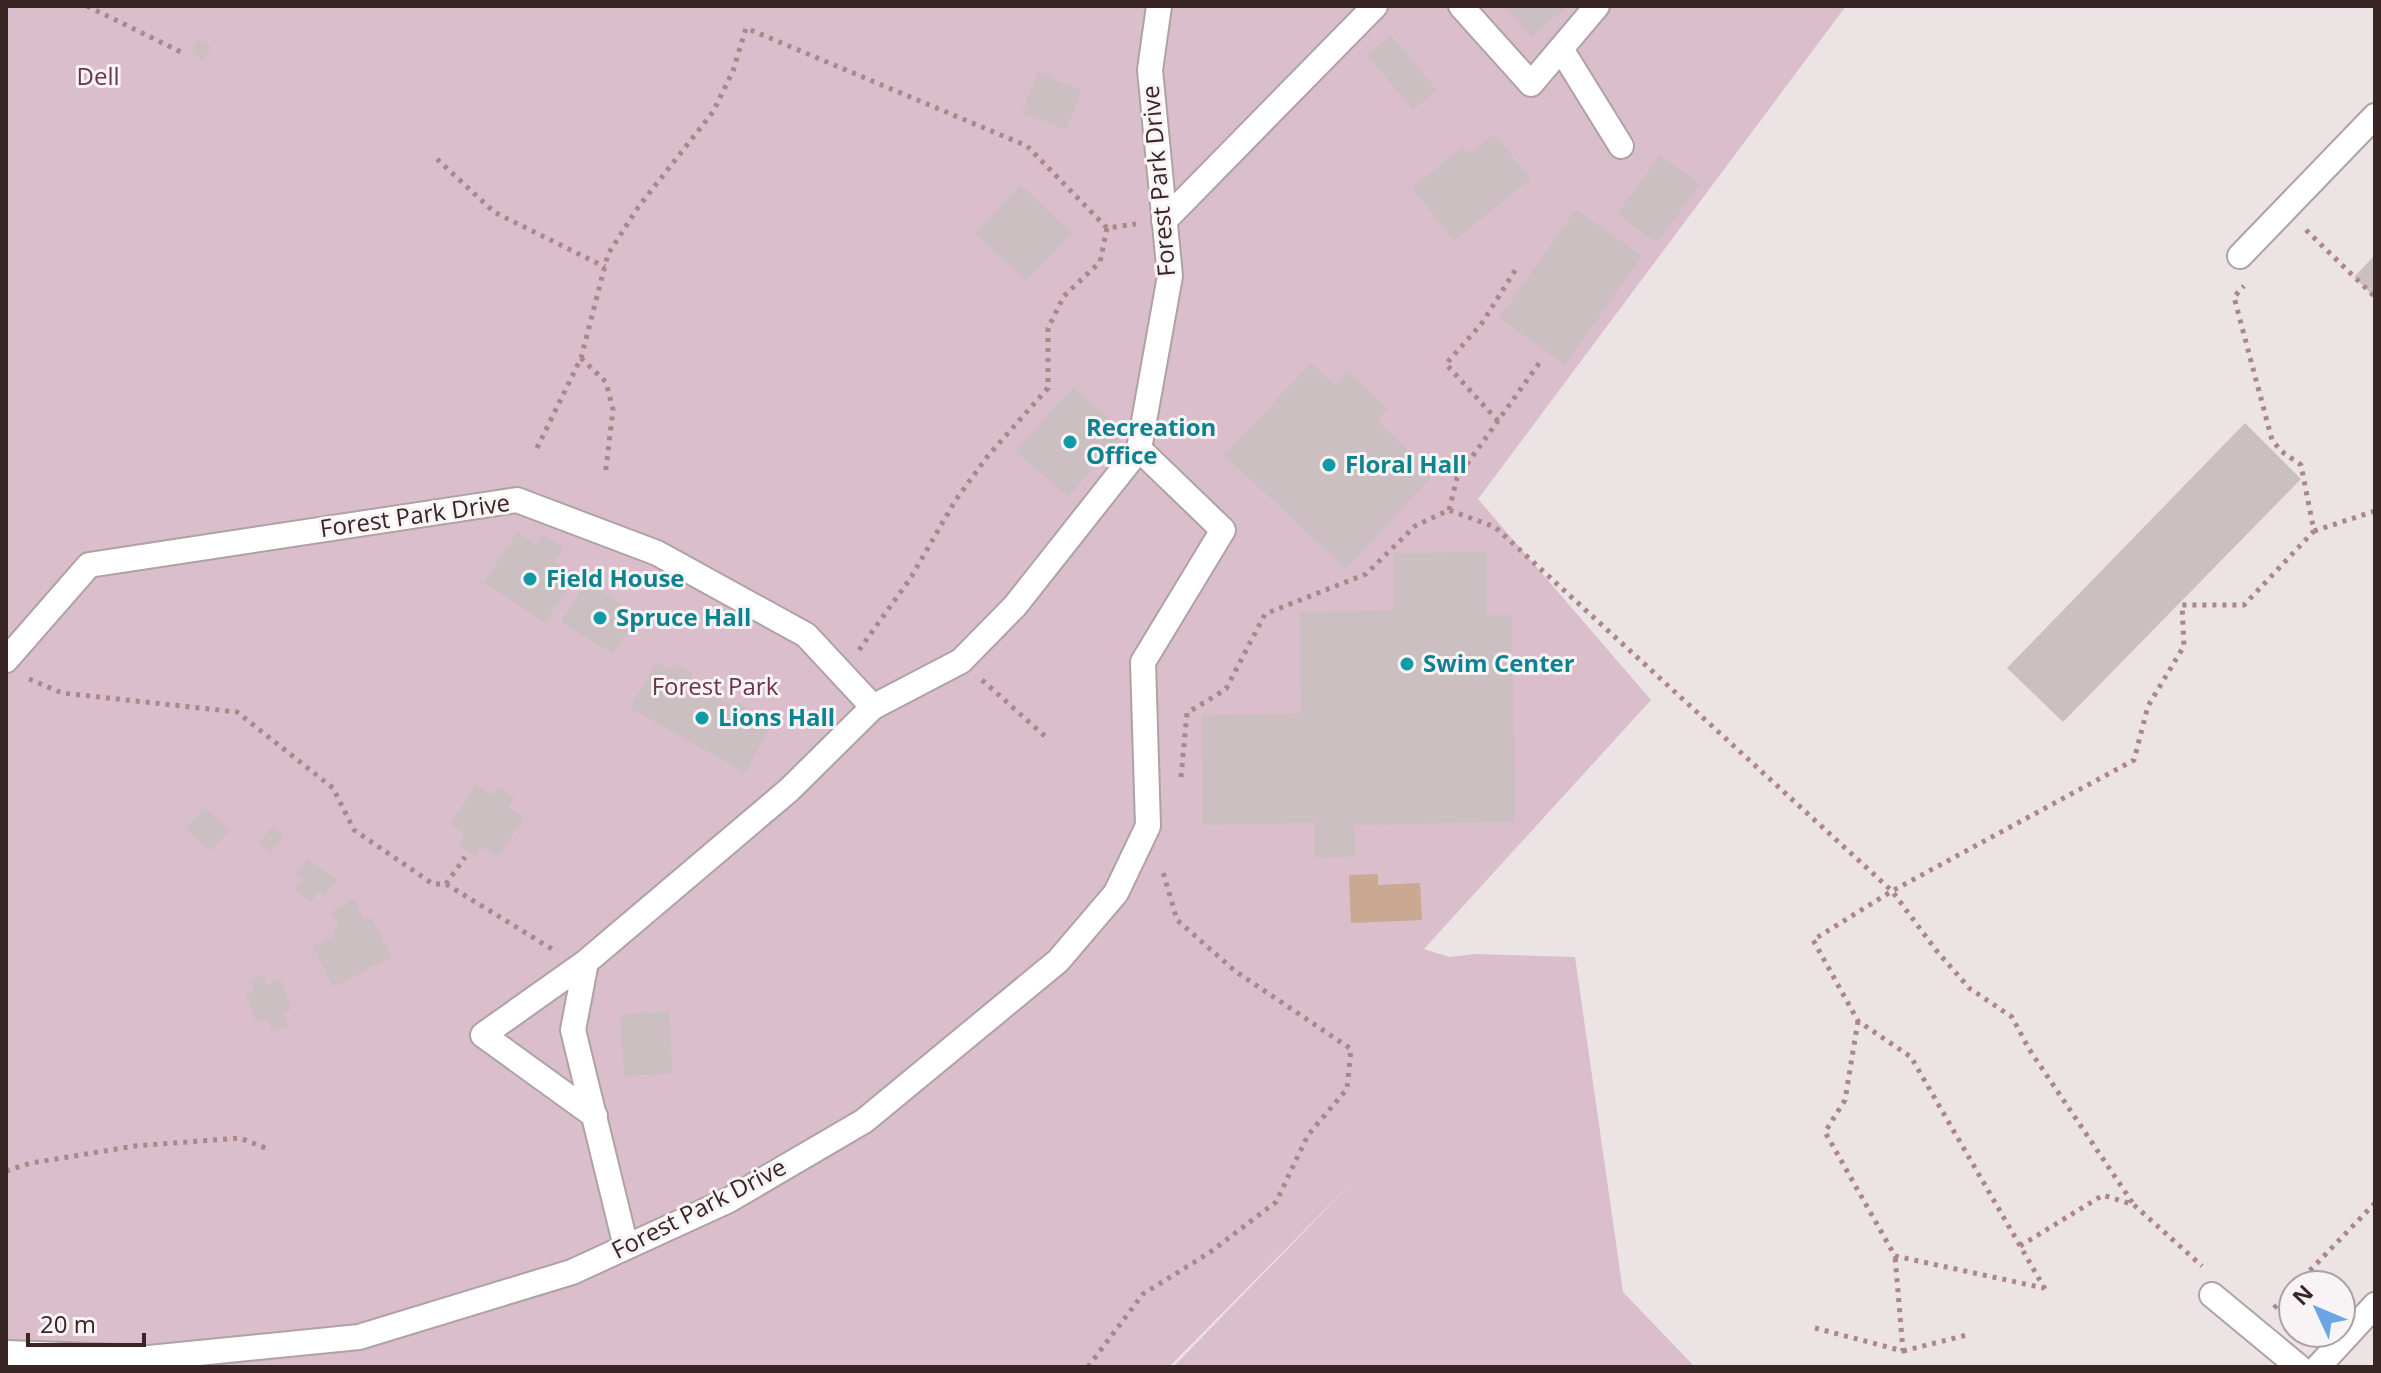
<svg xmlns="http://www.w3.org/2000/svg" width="2381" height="1373" font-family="'Open Sans',sans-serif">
<rect width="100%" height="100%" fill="#ebe3e4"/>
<path fill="#dabecb" d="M6,6H1846L1478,499L1651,700L1424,949L1449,957L1475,954L1575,957L1623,1292L1695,1367H1173L1366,1168L1169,1367H6Z"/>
<path fill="#caa891" d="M1378,874V885L1420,883L1422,920L1351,923L1349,875Z"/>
<path fill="#ccbfc2" d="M1504,6H1568L1531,37Z
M1391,35L1437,90L1413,110L1367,55Z
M198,39L211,46L203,60L190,53Z
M1038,72L1082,90L1066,130L1022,113Z
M1494,134L1531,179L1454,241L1412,188L1461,148L1472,152Z
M1660,155L1700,184L1657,243L1617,214Z
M1021,185L1072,233L1026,281L975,233Z
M1576,209L1642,256L1565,365L1499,318Z
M2375,255V298L2354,277Z
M1311,363L1336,386L1349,372L1388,409L1377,421L1434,474L1346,569L1224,455Z
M1073,387L1125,433L1068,497L1015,451Z
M2245,423L2301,479L2063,722L2007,668Z
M517,532L536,545L543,534L564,548L555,561L577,575L545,623L484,583Z
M1487,552V615H1512L1515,822L1354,825L1355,857L1315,858V823L1203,825L1202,715L1301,713L1300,612L1393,610V553Z
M586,582L638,614L613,654L561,622Z
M656,662L669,669L675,664L693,674L688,681L735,707L737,702L758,714L754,721L769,729L745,773L630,708Z
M476,785L492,795L498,787L514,798L508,807L524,818L498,857L482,847L475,856L458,845L465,835L450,824Z
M205,808L230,830L210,851L185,829Z
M273,826L284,836L270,853L258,843Z
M308,859L337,880L324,897L318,892L311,902L295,890L303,879L296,874Z
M354,899L364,921L371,917L392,957L333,987L313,947L336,935L332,930L339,927L331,912Z
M263,975L267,985L280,980L292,1009L283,1013L288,1026L272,1032L267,1018L257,1022L245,995L255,991L250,980Z
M669,1011L673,1073L624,1077L620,1015Z"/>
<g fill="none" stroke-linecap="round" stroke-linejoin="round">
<defs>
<path id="minor" d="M1461,6L1531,84L1597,6
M1561,49L1621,146
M1164,221L1375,6
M2240,256L2375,116
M6,660L89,565L517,500L657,553L806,635L873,707
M586,962L573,1030L626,1247
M595,1116L483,1035L586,962L789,790L873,707L961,661L1015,606L1139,449L1170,276L1150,70L1159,6
M2212,1295L2299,1367
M6,1353L149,1358L359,1337L572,1272L729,1200L864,1121L1058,961L1116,893L1148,826L1143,662L1223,530L1139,449
M2318,1367L2375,1305"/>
</defs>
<use href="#minor" stroke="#afa2a3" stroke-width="28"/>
<path stroke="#ab8789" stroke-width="5" stroke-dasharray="4 6" stroke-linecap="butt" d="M87,6L181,52
M437,159L494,212L605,267
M2306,230L2375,297
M581,358L606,382L613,410L605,476
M1498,421L1446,364L1482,323L1516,269
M537,448L581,358L608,254L639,206L713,112L733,71L746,28L1027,146L1107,228L1136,224
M1449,510L1457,478L1540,362
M2314,531L2375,511
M859,650L910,579L955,501L987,457L1048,388V328L1064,296L1100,262L1107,228
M29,679L62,693L237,712L333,788L354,830L433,884H446L552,949
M982,680L1047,738
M1181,777L1187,713L1226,689L1265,614L1366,574L1415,526L1449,510L1495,527L1892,891L1936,950L1969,988L2012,1017L2029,1049L2134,1205
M446,884L465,857
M1858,1021L1845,1100L1825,1132L1895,1256L2044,1288
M6,1171L31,1163L135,1146L240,1138L268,1149
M2020,1246L2103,1195L2134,1205L2202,1266
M2296,1285L2375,1203
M2045,1289L1911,1057L1858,1021L1813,940L1892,891L2134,760L2148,706L2184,646L2182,605H2244L2314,531L2301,465L2281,451L2272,440L2234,297L2244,286
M2274,1308L2293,1288
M1815,1328L1903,1351L1895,1256
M1903,1351L1971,1334
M1088,1367L1143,1294L1209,1253L1276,1202L1308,1135L1347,1089L1351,1049L1235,971L1177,920L1163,872"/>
<use href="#minor" stroke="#fff" stroke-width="24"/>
</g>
<g fill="#0f9aa8" stroke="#f8f3f4" stroke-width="3">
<circle cx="1070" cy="442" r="8"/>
<circle cx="1329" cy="465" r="8"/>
<circle cx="530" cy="579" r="8"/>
<circle cx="600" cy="618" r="8"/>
<circle cx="1407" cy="664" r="8"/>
<circle cx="702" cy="718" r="8"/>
</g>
<g text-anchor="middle" stroke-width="6" stroke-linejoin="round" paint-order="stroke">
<g font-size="24" fill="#6d3348" stroke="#f8f3f4">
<text x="98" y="85">Dell</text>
<text x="715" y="695">Forest Park</text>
</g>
<g font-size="24" fill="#3a2525" stroke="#f8f3f4">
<text transform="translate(1159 181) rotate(-95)" y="8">Forest Park Drive</text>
<text transform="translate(415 516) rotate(-8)" y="8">Forest Park Drive</text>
<text transform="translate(699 1209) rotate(-27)" y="8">Forest Park Drive</text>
</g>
<g font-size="24" font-weight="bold" fill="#0d838f" stroke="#f8f3f4" text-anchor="start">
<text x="1086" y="436">Recreation<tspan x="1086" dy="28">Office</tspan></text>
<text x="1345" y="473">Floral Hall</text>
<text x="546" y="587">Field House</text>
<text x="616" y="626">Spruce Hall</text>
<text x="1423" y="672">Swim Center</text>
<text x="718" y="726">Lions Hall</text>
</g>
</g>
<rect width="2381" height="1373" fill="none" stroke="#3a2525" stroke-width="16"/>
<g transform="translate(2317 1309) rotate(314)"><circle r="38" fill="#f8f3f4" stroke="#aca1a1" stroke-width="2"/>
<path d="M0-6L14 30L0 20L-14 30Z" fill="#69a6e3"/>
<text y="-12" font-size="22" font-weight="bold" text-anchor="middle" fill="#3a2525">N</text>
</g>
<path d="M28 1333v12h116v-12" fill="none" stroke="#3a2525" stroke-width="4"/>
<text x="40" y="1333" font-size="24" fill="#3a2525" stroke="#f8f3f4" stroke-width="6" paint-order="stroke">20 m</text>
</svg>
